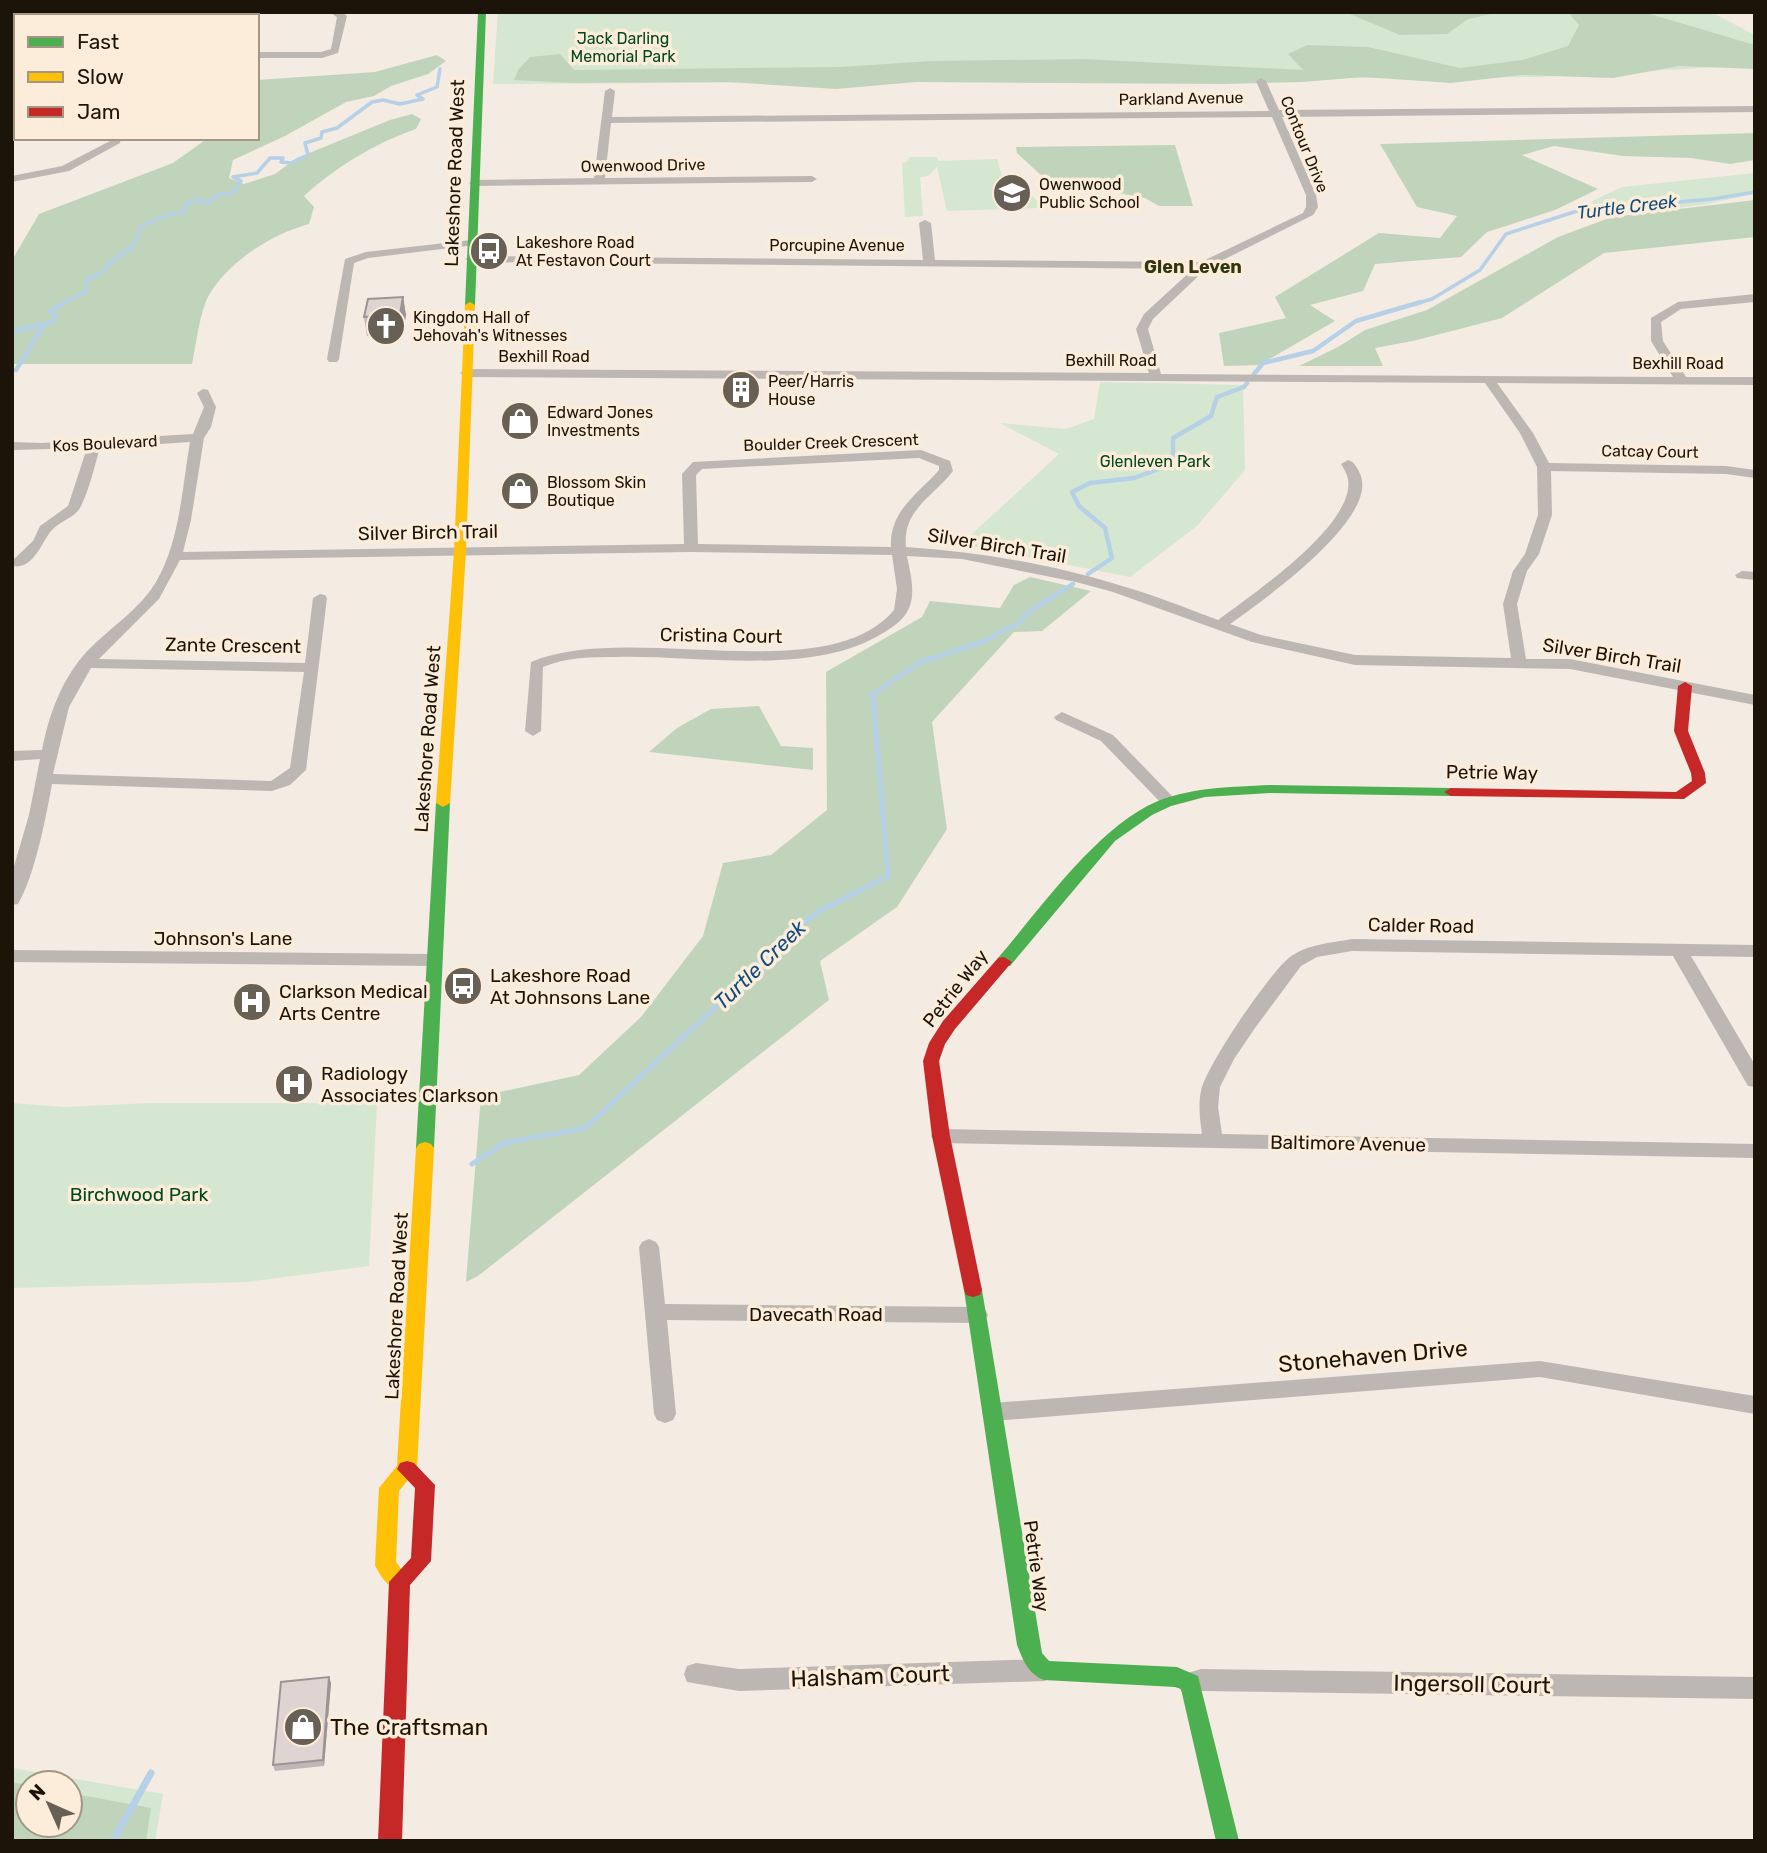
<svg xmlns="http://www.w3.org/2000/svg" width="1767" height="1853" font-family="Rubik,sans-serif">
<rect width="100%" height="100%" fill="#f4ebe2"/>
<path fill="#d5e7d0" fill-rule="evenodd" d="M498,12H1711L1755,35V65L1538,77L493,84Z
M910,157H937L938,161L997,159L1003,180L1016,179L1041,205L1035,208L947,211L937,167L928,176L920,177L923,216L905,217L902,163L907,162Z
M1755,173V194L1701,205L1633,213L1594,206L1592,201L1622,187Z
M1100,382L1243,385L1245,470L1197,526L1130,577L961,544L1059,454L1000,423L1066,429L1094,419Z
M12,1103L65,1107L151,1103H377L369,1266L247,1282L12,1288Z
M12,1768L163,1794L155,1841H12ZM28,1783H70V1825H28Z"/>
<path fill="#c0d4bc" d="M1345,12H1500L1468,19L1447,34L1400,35Z
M1568,12H1643L1755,45V69L1679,66L1613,78L1521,75L1451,83L1363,77L1302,82L1224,84L916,82L836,89L729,82L573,83L514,80L518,70L530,57L560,54L574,70L839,67L932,61L1084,59L1303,70L1288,54L1307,45L1368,47L1460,68L1522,60L1568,46L1579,25Z
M437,55L446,61L428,74L391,86L374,96L346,102L285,136L233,160L229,178L244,184L275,174L297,158L390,120L412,114L421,119L416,129C375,143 336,167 304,196L314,207L309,224C272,234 229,261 209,295C200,311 196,345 192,364H12V260L39,214L173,163L208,138H257V80L375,72Z
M1755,133V160L1730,164L1691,158L1623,156L1554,146L1522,155L1598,189L1555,210L1487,232L1461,257L1375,264L1363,291L1310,305L1335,321L1259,365L1224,366L1219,333L1286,318L1275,297L1379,233L1440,238L1457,216L1417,207L1380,144Z
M1175,145L1193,206H1159L1145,198L1076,185L1057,190L1017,153L1016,147Z
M1755,200V237L1604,253L1502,318L1413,341L1375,348L1383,366H1299L1338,347L1365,330L1427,310L1558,237L1612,217Z
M1030,577L1091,591L1042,631L1014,632L932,722L947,829L897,907L820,961L829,1000L478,1276L466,1282L481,1096L579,1075L641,1017L703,936L723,863L771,855L827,810L826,672L922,617L930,601L1000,608L1014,585Z
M759,706L781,746L813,748V770L649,752L677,728L711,709Z
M12,1782L28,1785V1825H70V1793L151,1808L146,1841H12Z"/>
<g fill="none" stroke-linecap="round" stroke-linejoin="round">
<path stroke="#b6d0e8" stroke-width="3.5" d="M63,304L86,291L87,280L107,269V265L134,246L141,226L168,215L186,212V204L202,199V202L207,203L221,194L233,193L241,181L233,177L257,173L270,158H283L281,162L291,163L308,155L305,143L321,138L322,132L337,128L372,102L383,100L400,104L423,99L417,95L437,87L440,69
M1415,304L1432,299L1480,270L1506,234L1577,211L1712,199L1755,192"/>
<path stroke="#b6d0e8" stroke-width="4.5" d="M12,332L52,322L56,319L50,311L66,302
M16,370L43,326
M1254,374L1263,363L1313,351L1356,321L1421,302
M1088,574L1112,558L1105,528L1079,506L1072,492L1090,483L1134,478L1173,464V438L1211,416L1217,397L1244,387L1247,383
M872,695L918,663L982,642L1019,623L1030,611L1073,584"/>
<path stroke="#b6d0e8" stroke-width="5" d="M472,1164L504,1143L585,1128L733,991L766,954L816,913L888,876L873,694"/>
<path stroke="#b6d0e8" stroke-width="7" d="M113,1841L151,1773"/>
<path fill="#bdb7b3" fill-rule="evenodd" d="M329,12H342L347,16L338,53L322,58H257V52H321L331,49L337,17Z
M12,32L16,33V40L12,39Z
M16,57V65L12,66V58Z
M1261,78L1266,81L1279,110L1755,106V112L1282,117L1316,195L1318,207L1313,215L1207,268L1153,319L1148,329L1161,374L1673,377L1651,341V318L1678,302L1755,294V302L1681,309L1661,322L1663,341L1686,377H1755V385L1497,383L1533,433L1549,463L1726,466L1755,470V478L1726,474L1551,471L1552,515L1539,554L1527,571L1517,604L1526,659H1570L1755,695V705L1570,669L1355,665L1252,642L1113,592L1076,582L962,559L907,556C910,572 916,592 909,608C904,620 893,627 883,633C813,677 697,655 616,657C591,657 567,657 543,667L541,731L533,736L525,731L531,662C628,620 826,691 894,610L897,589L892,555L691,552L180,560L159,599L99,659L305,663L313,598L320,594L325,595L327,598L306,770L290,785L272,791L52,784C46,817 35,875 18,904L12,905V873L29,815L40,759L12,761V751L42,750C48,718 59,687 78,662C100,633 136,615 156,582C180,541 182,488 190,442L100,448C94,467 90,488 81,506C76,518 59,521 51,531C42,542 33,570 13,566L12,561L33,541L40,526L68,506L87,448L12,450V442L42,443L193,434L204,407L197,393L203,389L208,390L216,407L211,427L204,438L191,520L183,552L684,544L682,474L693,462L921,450L950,461L953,471C933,497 902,510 906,547C978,552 1052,564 1122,586C1154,595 1186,608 1218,620C1250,596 1356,525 1348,479C1347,474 1344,469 1341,464L1348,460C1355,462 1358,469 1361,476C1376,521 1262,601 1230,624L1261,635L1355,655L1511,658L1503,604L1513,571L1525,554L1538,515L1537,467L1520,433L1485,383L466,377L460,373L466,369L1149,373L1136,329L1144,314L1193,269L471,262L465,259L471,256L923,260L919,223L925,220L931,223L935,260L1201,262L1303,213L1306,207V195L1272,117L611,123L605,178L812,176L817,179L812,182L474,186L469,183L474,180L594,178L605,91L610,88L615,91L612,117L1269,111L1256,81ZM919,458L939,466V470C918,494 889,511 891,547L698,544L696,475L702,469ZM91,668L304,672L290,768L271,781L53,774L69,707Z
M12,105L16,106V113L12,112Z
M111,138H121L120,143L69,171L12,182V176L62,166L110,141Z
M471,240L477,243L475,245L368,258L354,263L339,359L337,362H329L327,359L345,259L366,252Z
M1742,571L1755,572V580L1737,578L1735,575Z
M1062,712L1113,735L1174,798L1176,801L1174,804H1162L1101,741L1056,720L1054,717Z
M1352,939L1755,945V957L1691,956L1755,1065V1087L1748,1086L1673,956L1352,951L1317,957L1301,966L1255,1028L1234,1059L1220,1087L1218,1107L1222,1134L1755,1144V1158L941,1143L934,1141L931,1136L934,1131L941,1129L1202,1134C1200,1120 1198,1105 1201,1091C1206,1066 1270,972 1290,957C1308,944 1331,943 1352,939Z
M12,950L433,954L442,960L433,966L12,962Z
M649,1239L656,1242L659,1247L665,1304L978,1307L985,1309L988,1315L985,1321L978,1323L667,1320L676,1414L673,1420L665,1423L657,1420L654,1414L639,1247L642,1242Z
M1540,1361L1755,1396V1414L1540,1377L993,1421L985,1418L982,1412L985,1406L993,1403Z
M1044,1659L1053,1662L1056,1670L1053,1678L1044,1681L739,1691L687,1682L684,1674L687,1666L696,1663L739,1669Z
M1201,1669L1755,1677V1699L1201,1691L1190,1694L1181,1691L1178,1683L1181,1675Z"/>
<path fill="#4caf50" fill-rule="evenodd" d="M478,12H486L475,305L470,308L465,305Z
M1270,785L1451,788L1458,792L1451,796L1270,793L1205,797L1171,806L1152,815L1115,841L1010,966H998L996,962L998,958C1041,908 1098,826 1158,801C1193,787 1233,787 1270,785Z
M443,799L450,803L434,1148L431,1152H419L416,1148L436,803Z
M973,1283L980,1285L982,1290L1042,1653L1049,1661L1177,1667L1198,1676L1239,1841H1216L1181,1689L1175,1687L1044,1680C1028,1674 1023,1660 1017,1645L964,1290L966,1285Z"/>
<path fill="#ffc107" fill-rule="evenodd" d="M470,302L475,305L466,551L450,803L443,807L436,803L454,551L465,305Z
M425,1142L431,1144L434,1148L417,1469L399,1491L396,1562L411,1582L407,1588C392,1594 381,1578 375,1565L379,1488L397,1466L416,1148L419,1144Z"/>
<path fill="#c62828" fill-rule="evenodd" d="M17,12H30L16,16L12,19V14Z
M1685,682L1692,686L1688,731L1705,773L1706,783L1684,799L1451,796L1444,792L1451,788L1676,792L1692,781L1691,773L1674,731L1678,686Z
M1004,957L1012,962L955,1029L945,1044L939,1061L950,1136L982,1290L980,1295L973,1297L966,1295L964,1290L932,1136L923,1061L929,1043L943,1021L998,958Z
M407,1461L414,1463L435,1485L431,1561L410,1585L402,1841H378L389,1582L411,1558L415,1488L397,1469L400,1463Z"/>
</g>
<path fill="#c0b6b5" d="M403,297L406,315L403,333L367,336L364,317Z
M331,1683L324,1766L275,1771L273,1765Z"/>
<path fill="#9c9493" d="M403,297L406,315L403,333L400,314Z
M329,1677L331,1683L324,1766L323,1760Z"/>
<path fill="#dfd4d2" stroke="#9c9493" stroke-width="2" d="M403,297L400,314L364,317L368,299Z
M329,1677L323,1760L273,1765L281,1682Z"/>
<defs>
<symbol id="school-disc" viewBox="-11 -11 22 22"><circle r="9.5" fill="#685f55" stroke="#fcecda"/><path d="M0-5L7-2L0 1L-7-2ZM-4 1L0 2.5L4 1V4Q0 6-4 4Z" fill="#fff"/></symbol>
<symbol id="bus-disc" viewBox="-11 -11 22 22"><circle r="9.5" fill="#685f55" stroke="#fcecda"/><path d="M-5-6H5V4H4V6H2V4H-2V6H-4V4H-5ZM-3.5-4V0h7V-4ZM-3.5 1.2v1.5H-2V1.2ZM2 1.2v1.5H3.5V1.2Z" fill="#fff"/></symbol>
<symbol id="church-disc" viewBox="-11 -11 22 22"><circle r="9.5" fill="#685f55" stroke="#fcecda"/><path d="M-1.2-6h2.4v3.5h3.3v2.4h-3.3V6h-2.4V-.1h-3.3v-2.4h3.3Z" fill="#fff"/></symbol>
<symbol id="building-disc" viewBox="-11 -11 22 22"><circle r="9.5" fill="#685f55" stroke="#fcecda"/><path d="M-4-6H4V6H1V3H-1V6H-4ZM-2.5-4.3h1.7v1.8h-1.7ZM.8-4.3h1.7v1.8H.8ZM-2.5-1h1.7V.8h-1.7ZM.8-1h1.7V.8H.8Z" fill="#fff"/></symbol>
<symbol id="shop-disc" viewBox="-11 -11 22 22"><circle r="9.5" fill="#685f55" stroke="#fcecda"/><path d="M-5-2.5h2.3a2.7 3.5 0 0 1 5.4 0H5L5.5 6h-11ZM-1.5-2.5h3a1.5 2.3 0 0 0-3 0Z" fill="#fff"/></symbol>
<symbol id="hospital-disc" viewBox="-11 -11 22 22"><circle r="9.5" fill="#685f55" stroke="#fcecda"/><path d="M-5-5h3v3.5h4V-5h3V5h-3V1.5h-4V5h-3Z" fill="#fff"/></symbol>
</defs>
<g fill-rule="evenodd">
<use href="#school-disc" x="990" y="171" width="44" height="44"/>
<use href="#bus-disc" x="467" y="229" width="44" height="44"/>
<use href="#church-disc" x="364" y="304" width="44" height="44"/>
<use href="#building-disc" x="719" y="368" width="44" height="44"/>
<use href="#shop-disc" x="498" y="399" width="44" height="44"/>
<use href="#shop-disc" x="498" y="469" width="44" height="44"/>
<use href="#bus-disc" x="441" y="964" width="44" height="44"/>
<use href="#hospital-disc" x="230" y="980" width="44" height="44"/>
<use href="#hospital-disc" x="272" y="1062" width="44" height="44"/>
<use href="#shop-disc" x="281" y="1705" width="44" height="44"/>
</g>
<g text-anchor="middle" stroke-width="7" stroke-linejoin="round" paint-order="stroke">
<g font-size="16" fill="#00491b" stroke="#fcecda">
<text x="623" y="44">Jack Darling<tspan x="623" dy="18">Memorial Park</tspan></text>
<text x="1155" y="467">Glenleven Park</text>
</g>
<g font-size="16" fill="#1d1409" stroke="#fcecda">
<text transform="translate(1181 98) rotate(-1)" y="6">Parkland Avenue</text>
<text transform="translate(1305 144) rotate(68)" y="6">Contour Drive</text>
<text transform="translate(643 165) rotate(-1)" y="6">Owenwood Drive</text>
<text x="837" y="251">Porcupine Avenue</text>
<text x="544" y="362">Bexhill Road</text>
<text x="1111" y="366">Bexhill Road</text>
<text x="1678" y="369">Bexhill Road</text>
<text transform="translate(831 442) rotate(-2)" y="6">Boulder Creek Crescent</text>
<text transform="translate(105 443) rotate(-3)" y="6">Kos Boulevard</text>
<text transform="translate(1650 451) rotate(1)" y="6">Catcay Court</text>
</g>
<g font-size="16" fill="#1d1409" stroke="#fcecda" text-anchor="start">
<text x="1039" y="190">Owenwood<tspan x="1039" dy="18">Public School</tspan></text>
<text x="516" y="248">Lakeshore Road<tspan x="516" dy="18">At Festavon Court</tspan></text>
<text x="413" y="323">Kingdom Hall of<tspan x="413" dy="18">Jehovah's Witnesses</tspan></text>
<text x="768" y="387">Peer/Harris<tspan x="768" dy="18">House</tspan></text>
<text x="547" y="418">Edward Jones<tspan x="547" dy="18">Investments</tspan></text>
<text x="547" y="488">Blossom Skin<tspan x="547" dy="18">Boutique</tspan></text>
</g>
<g font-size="18" font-style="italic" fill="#104c7d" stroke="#fcecda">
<text transform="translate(1627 207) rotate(-7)" y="6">Turtle Creek</text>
</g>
<g font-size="18" font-weight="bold" fill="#30360f" stroke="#fcecda">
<text x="1193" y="273">Glen Leven</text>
</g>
<g font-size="19" fill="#1d1409" stroke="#fcecda">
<text transform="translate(454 173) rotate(-88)" y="7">Lakeshore Road West</text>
<text transform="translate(428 532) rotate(-1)" y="7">Silver Birch Trail</text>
<text transform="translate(997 545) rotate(9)" y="7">Silver Birch Trail</text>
<text transform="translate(721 635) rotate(1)" y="7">Cristina Court</text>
<text transform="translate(233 645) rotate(1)" y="7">Zante Crescent</text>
<text transform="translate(1612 655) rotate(9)" y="7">Silver Birch Trail</text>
<text transform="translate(427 739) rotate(-86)" y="7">Lakeshore Road West</text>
<text transform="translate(1492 772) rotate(1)" y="7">Petrie Way</text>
<text transform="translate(1421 925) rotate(1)" y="7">Calder Road</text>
<text x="223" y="945">Johnson's Lane</text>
<text transform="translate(955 988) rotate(-52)" y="7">Petrie Way</text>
<text transform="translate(1348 1143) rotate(1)" y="7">Baltimore Avenue</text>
<text transform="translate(396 1306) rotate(-87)" y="7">Lakeshore Road West</text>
<text x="816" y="1321">Davecath Road</text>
<text transform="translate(1037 1566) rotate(82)" y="7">Petrie Way</text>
</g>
<g font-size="19" fill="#1d1409" stroke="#fcecda" text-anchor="start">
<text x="490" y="982">Lakeshore Road<tspan x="490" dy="22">At Johnsons Lane</tspan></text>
<text x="279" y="998">Clarkson Medical<tspan x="279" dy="22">Arts Centre</tspan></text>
<text x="321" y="1080">Radiology<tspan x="321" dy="22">Associates Clarkson</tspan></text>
</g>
<g font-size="19" fill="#00491b" stroke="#fcecda">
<text x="139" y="1201">Birchwood Park</text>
</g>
<g font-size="21" font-style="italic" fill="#104c7d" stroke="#fcecda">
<text transform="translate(760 965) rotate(-44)" y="7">Turtle Creek</text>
</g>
<g font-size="23" fill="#1d1409" stroke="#fcecda">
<text transform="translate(1373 1356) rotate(-5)" y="8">Stonehaven Drive</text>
<text transform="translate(870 1676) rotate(-2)" y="8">Halsham Court</text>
<text transform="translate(1472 1684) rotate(1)" y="8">Ingersoll Court</text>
</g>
<g font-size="23" fill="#1d1409" stroke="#fcecda" text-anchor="start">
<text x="330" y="1735">The Craftsman</text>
</g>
</g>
<rect width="1767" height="1853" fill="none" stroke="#1d1409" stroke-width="28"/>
<rect x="14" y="14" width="245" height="126" fill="#fcecda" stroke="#a39686" stroke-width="2"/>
<rect x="28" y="37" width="35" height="10" fill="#4caf50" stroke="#a39686" stroke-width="2"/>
<text x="77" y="49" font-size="21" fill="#1d1409">Fast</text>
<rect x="28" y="72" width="35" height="10" fill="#ffc107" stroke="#a39686" stroke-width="2"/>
<text x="77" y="84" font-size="21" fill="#1d1409">Slow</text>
<rect x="28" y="107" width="35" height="10" fill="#c62828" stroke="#a39686" stroke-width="2"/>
<text x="77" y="119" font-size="21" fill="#1d1409">Jam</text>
<g transform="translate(49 1804) rotate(315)"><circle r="33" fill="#fcecda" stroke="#a39686" stroke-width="2"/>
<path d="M0-5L12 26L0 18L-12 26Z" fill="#685f55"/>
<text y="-10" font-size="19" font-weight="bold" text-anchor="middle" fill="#1d1409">N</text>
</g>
</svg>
